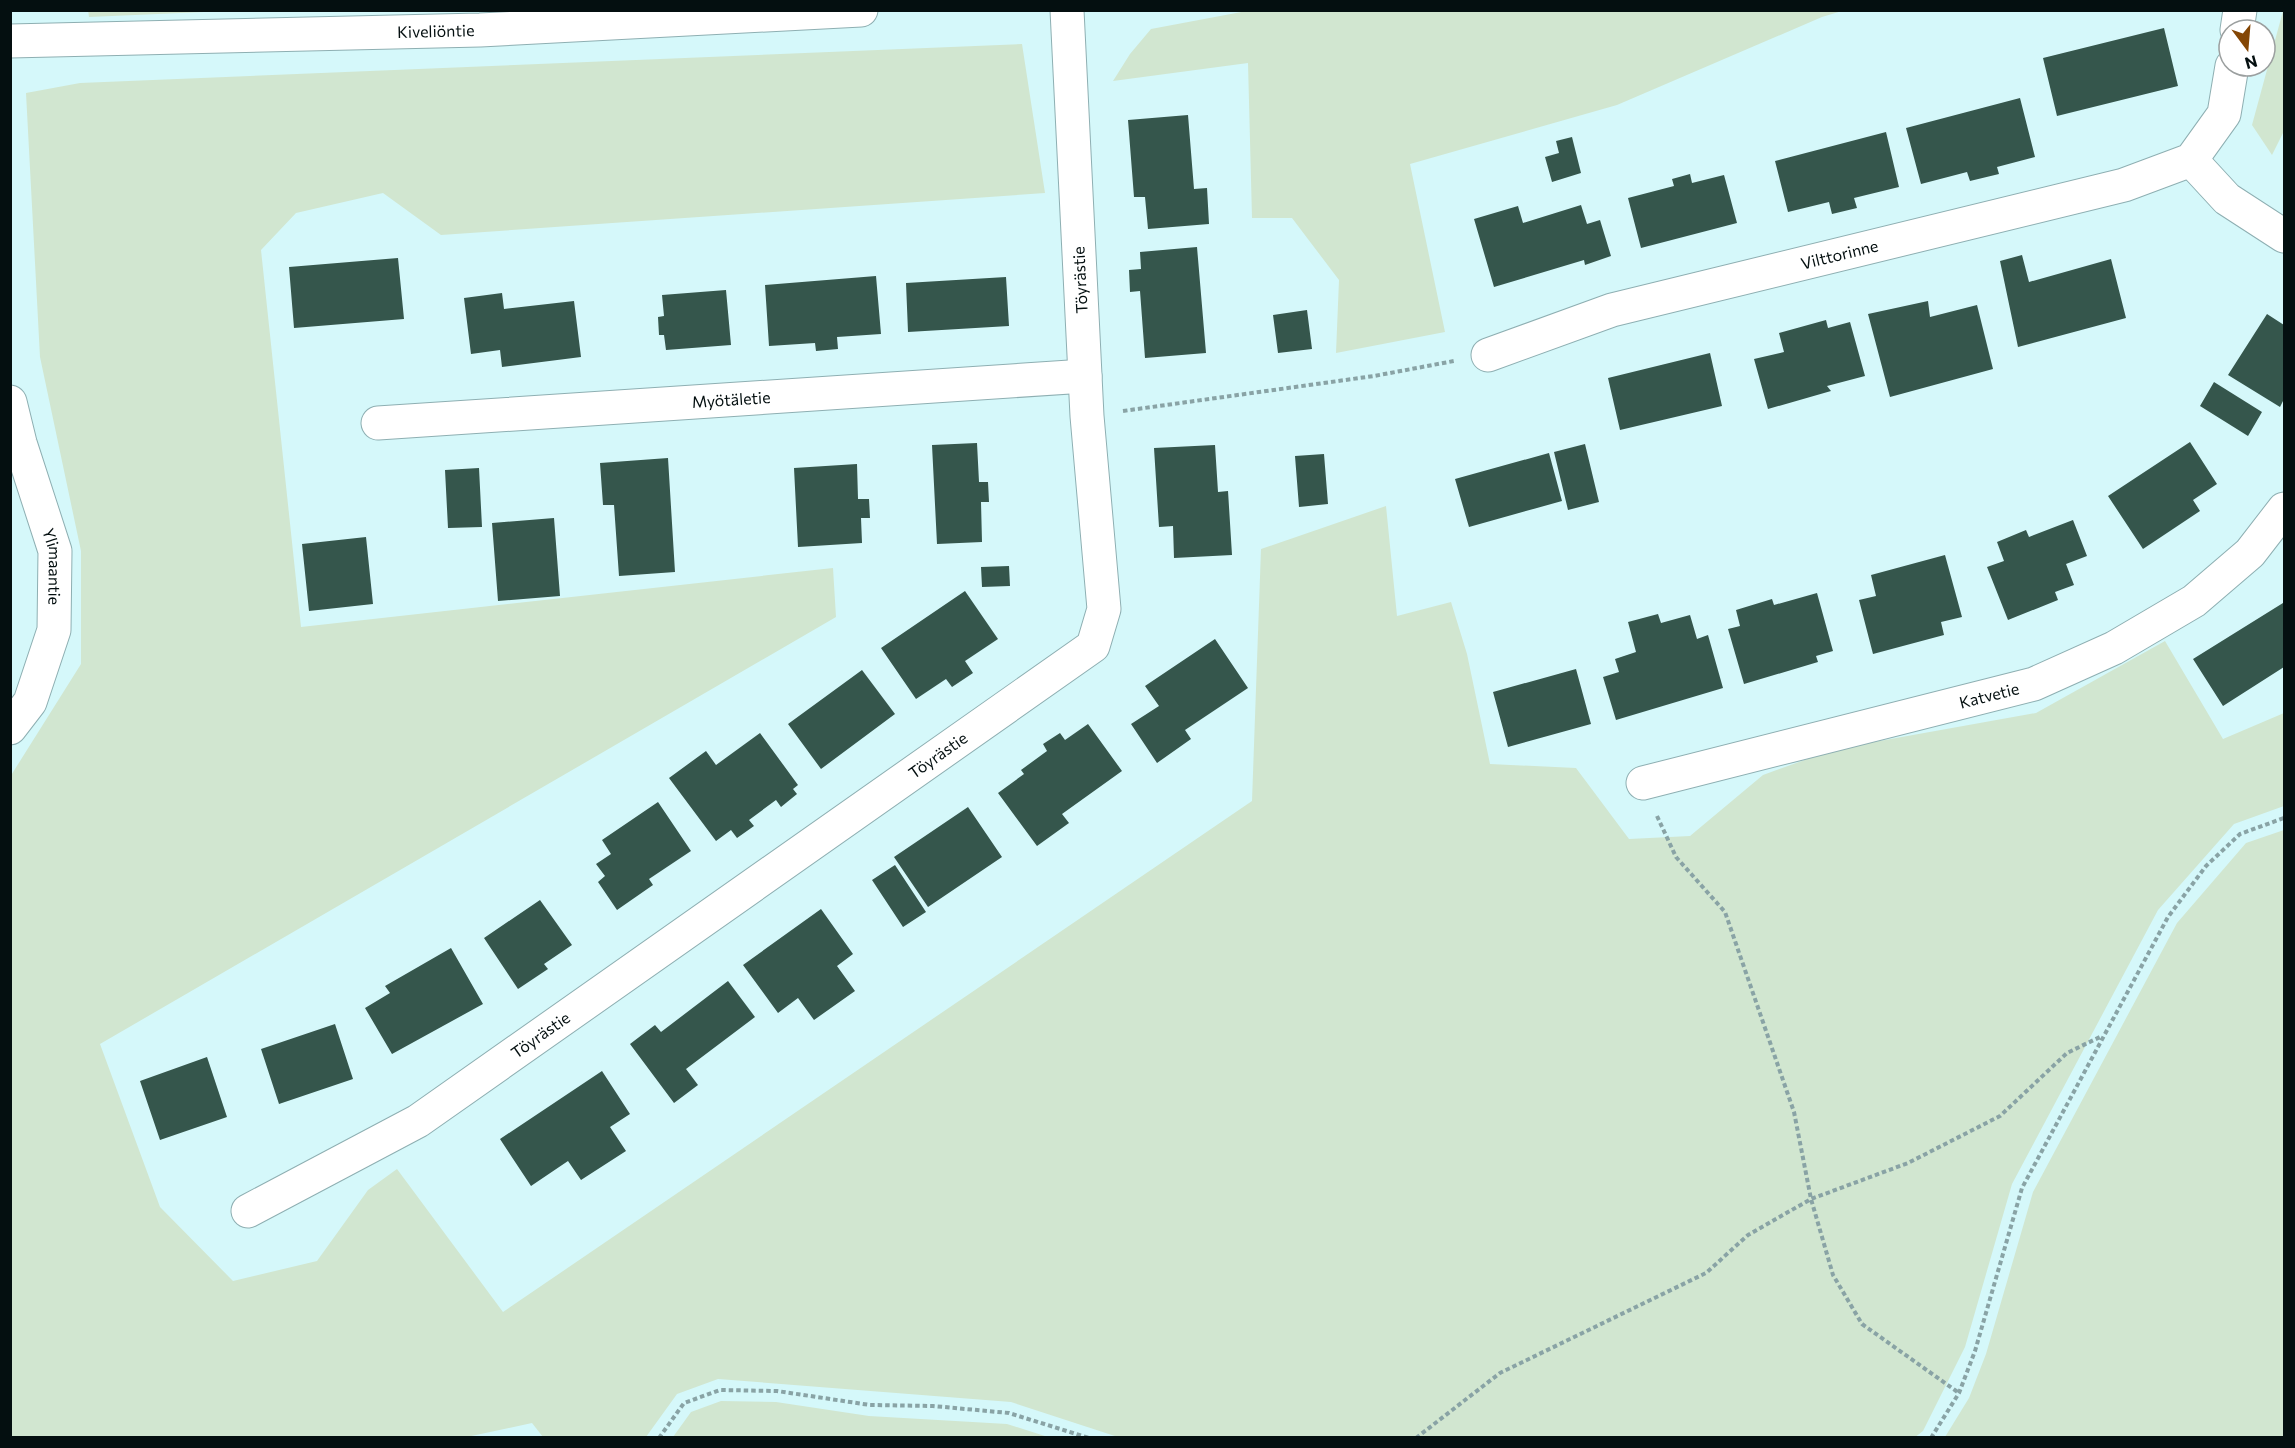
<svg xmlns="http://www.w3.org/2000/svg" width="2295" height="1448" font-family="Commissioner,sans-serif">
<rect width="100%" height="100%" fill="#d5f8fa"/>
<path fill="#d1e6d0" d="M88,10H227V11L89,17Z
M1252,10H1842V11L1822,17L1617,105L1410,164L1445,332L1336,353L1339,280L1292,218H1252L1248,63L1113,81L1130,54L1151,29Z
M2283,11L2284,131L2272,155L2252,125Z
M1022,44L1045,193L441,235L383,193L296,213L261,250L301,627L833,568L836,617L100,1044L160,1207L233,1281L317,1261L368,1190L397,1169L503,1312L1252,801L1261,549L1386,506L1397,616L1451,602L1467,654L1490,764L1576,768L1629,839L1690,836L1763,775L1835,749L2036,713L2165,641L2223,739L2284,713V806L2234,824L2158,910L2012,1184L1965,1347L1923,1431L1914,1438H1121L1011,1402L718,1379L677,1394L646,1437H543L532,1423L462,1438L11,1437L10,777L81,664V551L40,357L26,93L80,83Z
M2284,830V1437H1945L1969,1398L1986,1354L2033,1192L2177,923L2246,843Z
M721,1401L776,1402L869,1416L1007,1424L1048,1437H673L691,1412Z"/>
<path fill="#35564c" d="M2164,28L2178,86L2057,116L2043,58Z
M2020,98L2035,157L1997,167L1999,174L1970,181L1967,172L1921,184L1906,128Z
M1188,115L1194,189L1207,188L1209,224L1148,229L1145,197H1134L1128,120Z
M1886,132L1899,187L1854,198L1857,208L1832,214L1829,202L1788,212L1775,161Z
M1572,137L1581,173L1552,182L1545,157L1559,153L1556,141Z
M1690,174L1692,183L1724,175L1737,223L1641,248L1628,198L1674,186L1672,179Z
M1581,205L1587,224L1600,220L1611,256L1585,265L1584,260L1494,287L1474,219L1518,206L1523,223Z
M1197,247L1206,353L1145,358L1140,291L1130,292L1129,270L1141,269L1140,252Z
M2022,255L2029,282L2111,259L2126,318L2018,347L2000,261Z
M398,258L404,319L294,328L289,267Z
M876,276L881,334L837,337L838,349L816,351L815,343L769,346L765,285Z
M1006,277L1009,326L908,332L906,283Z
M726,290L731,345L666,350L664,335H659L658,317L664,316L662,295Z
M502,293L504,309L574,301L581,357L502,367L500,350L471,354L464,298Z
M1928,301L1930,317L1977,305L1993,369L1890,397L1868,314Z
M1307,310L1312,349L1278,353L1273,315Z
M2267,314L2284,325V399L2280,407L2228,375Z
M1826,320L1828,328L1850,322L1865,376L1827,386L1831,391L1768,409L1754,359L1784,352L1779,333Z
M1710,353L1722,406L1620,430L1608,378Z
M2214,382L2262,412L2248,436L2200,406Z
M2190,442L2217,484L2193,500L2200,511L2143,549L2108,496Z
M977,443L979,482H988L989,502H981L982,542L937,544L932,445Z
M1585,444L1599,502L1568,510L1554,452Z
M1215,445L1218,492L1228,491L1232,555L1174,558L1173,526L1159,527L1154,448Z
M1549,453L1562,501L1469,527L1455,479Z
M1324,454L1328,504L1299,507L1295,456Z
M668,458L675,572L619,576L614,505H603L600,463Z
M857,464L858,499H869L870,518H861L862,543L798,547L794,468Z
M479,468L482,527L448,528L445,470Z
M554,518L560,596L498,601L492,523Z
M2073,520L2087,556L2066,564L2074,585L2055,592L2058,600L2008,620L1987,567L2004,561L1997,542L2026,530L2029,537Z
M366,537L373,604L309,611L302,544Z
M1945,555L1962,617L1941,622L1944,635L1873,654L1859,600L1876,596L1871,575Z
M1009,566L1010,586L982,587L981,567Z
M965,591L998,639L965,661L973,673L952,687L946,679L916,699L881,648Z
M1817,593L1833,651L1816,656L1818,662L1744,684L1728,629L1740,626L1736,610L1772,599L1774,605Z
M2283,603L2284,606V667L2223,706L2193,659Z
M1658,614L1661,623L1690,615L1697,639L1708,635L1723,688L1616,720L1603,677L1619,672L1615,659L1636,652L1628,622Z
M1215,639L1248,688L1185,730L1191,739L1157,763L1131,724L1159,706L1145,686Z
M1576,669L1591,724L1508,747L1493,692Z
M862,670L895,714L821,769L788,724Z
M1088,724L1122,771L1062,814L1069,823L1037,846L998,793L1024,774L1021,770L1047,751L1043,744L1060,733L1065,740Z
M760,733L798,785L793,789L797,794L781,807L776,800L749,820L754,826L737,838L731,830L716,841L669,778L706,751L716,765Z
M658,802L691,851L649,879L653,885L617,910L598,882L605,876L596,864L611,854L602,840Z
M968,807L1002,857L928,907L894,857Z
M895,865L926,912L903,927L872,880Z
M540,900L572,945L544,964L548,969L518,989L484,938Z
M821,909L853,954L837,966L855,991L814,1020L798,998L778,1013L743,965Z
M451,948L483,1004L392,1054L365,1008L390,993L385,986Z
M728,981L755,1017L686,1069L698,1085L674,1103L630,1044L655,1025L661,1032Z
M335,1024L353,1079L279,1104L261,1049Z
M207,1057L227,1117L160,1140L140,1081Z
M602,1071L630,1114L610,1127L626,1151L581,1180L568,1161L531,1186L500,1139Z"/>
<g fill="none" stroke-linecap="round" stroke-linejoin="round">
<defs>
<g id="minor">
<path d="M2237,30L2240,10"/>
<path d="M2191,160L2227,199L2284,236"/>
<path id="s1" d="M1488,355L1612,310L2124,185L2191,160L2224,114L2232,66"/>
<path id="s2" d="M10,402L20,443L55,551L54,630L30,702L10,728"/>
<path id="s3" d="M378,423L1085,376"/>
<path id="s4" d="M1643,783L2034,684L2114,648L2194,601L2250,553L2284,509"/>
<path id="s5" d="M248,1211L418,1121L1093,646L1104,609L1087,416L1067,10"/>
</g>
<g id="tertiary">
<path id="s6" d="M10,41L480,30L861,10"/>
</g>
</defs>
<use href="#minor" stroke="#8eafb2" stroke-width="35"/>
<use href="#tertiary" stroke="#8eafb2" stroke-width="35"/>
<path stroke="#89a3a5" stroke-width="4" stroke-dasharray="4.5 3" stroke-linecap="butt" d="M1123,411L1374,376L1454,361
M1657,816L1676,857L1725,912L1794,1112L1811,1199L1833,1275L1862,1324L1959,1393
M659,1438L684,1403L720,1390L777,1391L870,1405L933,1406L1009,1413L1089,1438
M1416,1438L1500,1373L1706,1273L1748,1235L1811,1199L1908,1163L2000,1116L2067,1053L2102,1036
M1931,1438L1959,1393L1975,1351L2022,1188L2168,917L2206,866L2240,834L2284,818"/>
<use href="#minor" stroke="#fff" stroke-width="33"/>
<use href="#tertiary" stroke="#fff" stroke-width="33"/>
</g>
<g text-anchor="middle" stroke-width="6" stroke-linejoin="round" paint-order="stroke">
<g font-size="16" fill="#040f10" stroke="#fff">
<text dy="6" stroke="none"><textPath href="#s6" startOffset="426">Kiveliöntie</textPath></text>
<text dy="6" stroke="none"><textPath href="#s1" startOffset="366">Vilttorinne</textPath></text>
<text transform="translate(1080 280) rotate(-93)" y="6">Töyrästie</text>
<text dy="6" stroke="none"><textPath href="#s3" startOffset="354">Myötäletie</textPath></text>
<text dy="6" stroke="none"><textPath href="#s2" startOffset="171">Ylimaantie</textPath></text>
<text dy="6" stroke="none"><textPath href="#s4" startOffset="357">Katvetie</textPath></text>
<text dy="6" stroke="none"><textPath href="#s5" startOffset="828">Töyrästie</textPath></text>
<text dy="6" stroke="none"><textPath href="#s5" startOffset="342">Töyrästie</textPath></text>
</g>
</g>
<rect width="2295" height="1448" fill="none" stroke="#040f10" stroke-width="24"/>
<g transform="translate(2247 48) rotate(164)"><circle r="28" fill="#ffffff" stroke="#9b9f9f" stroke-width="1.5"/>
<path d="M0-4.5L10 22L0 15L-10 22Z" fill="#844605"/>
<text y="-9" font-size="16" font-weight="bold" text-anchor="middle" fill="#040f10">N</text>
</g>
</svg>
